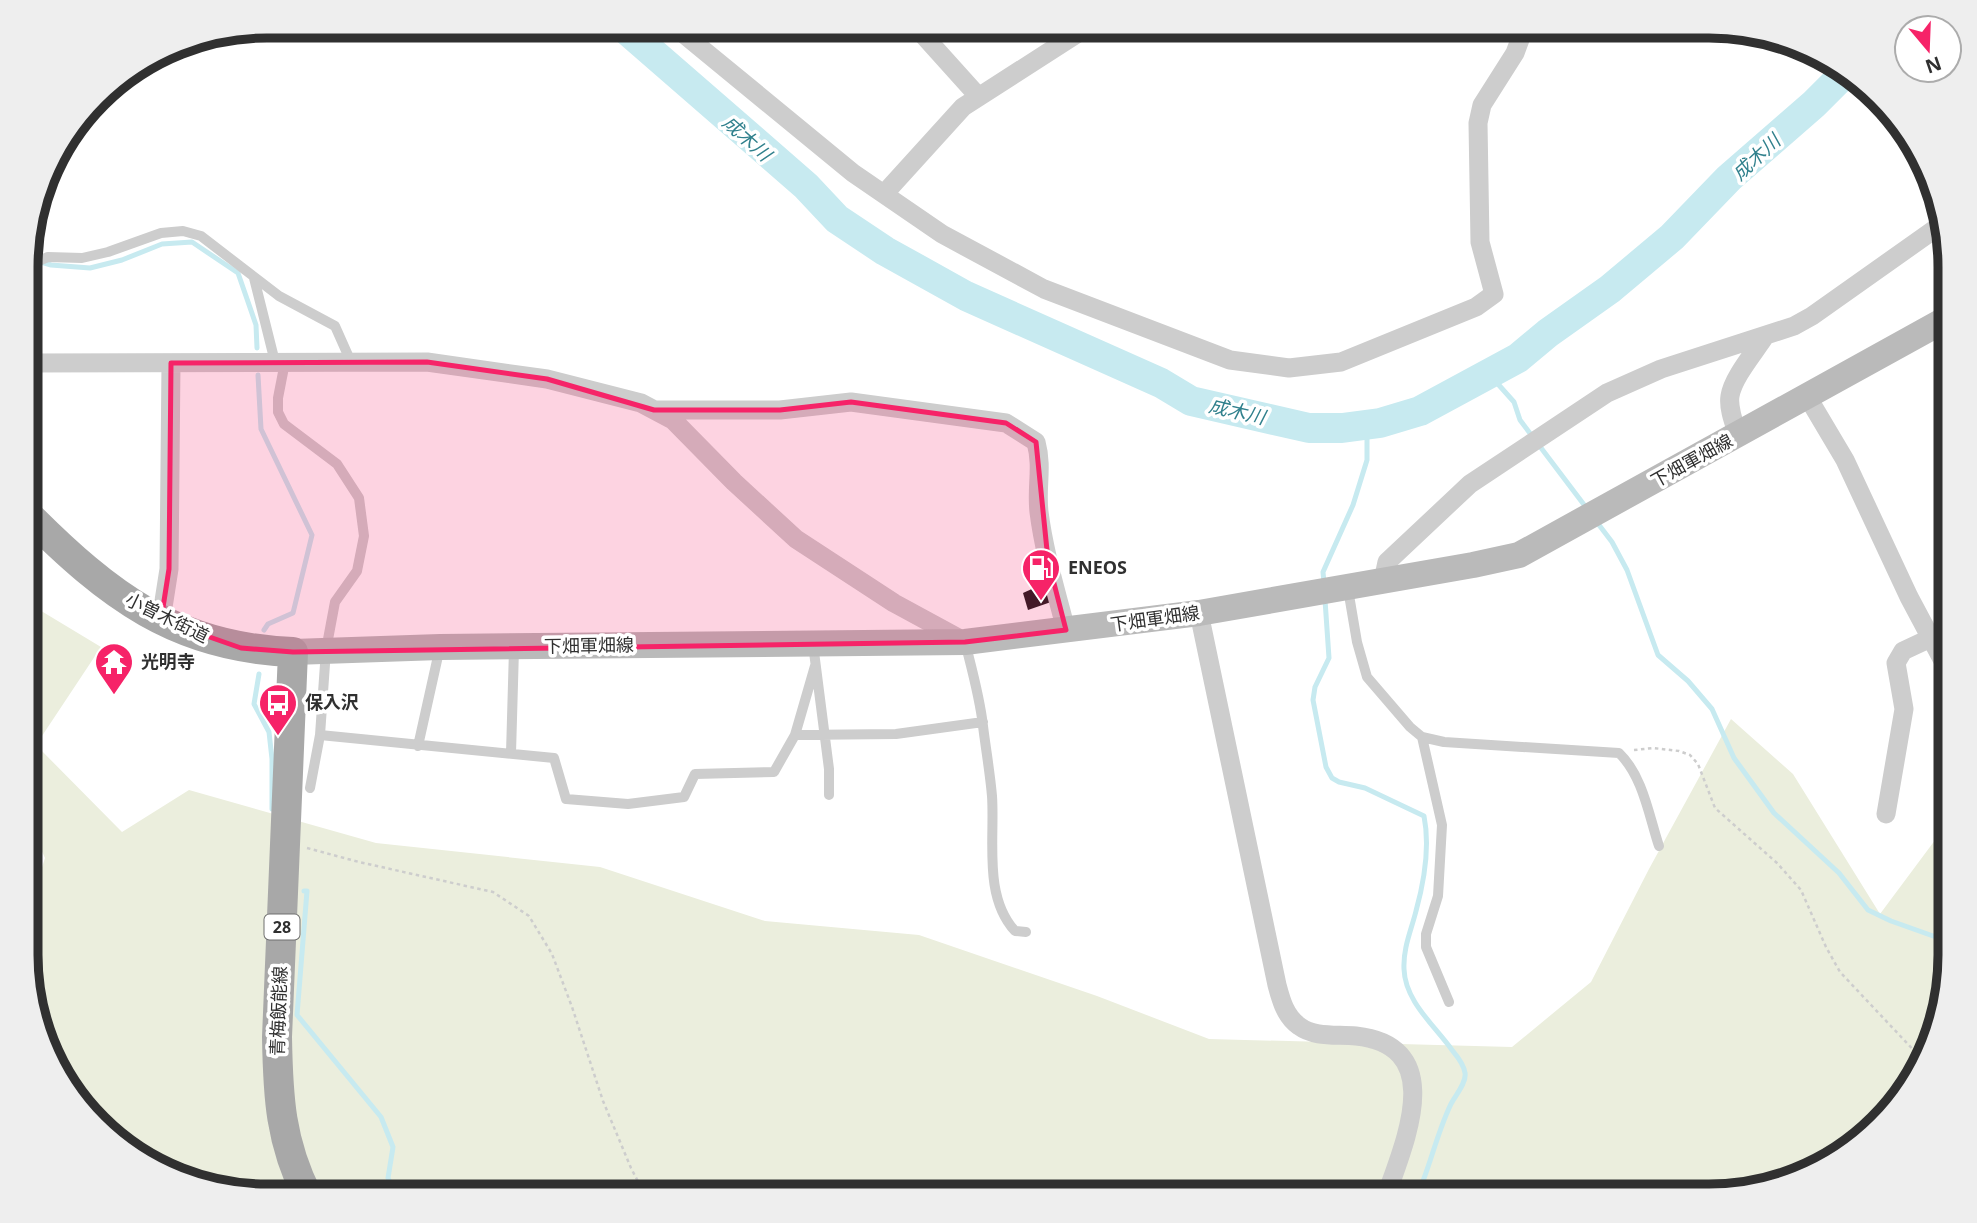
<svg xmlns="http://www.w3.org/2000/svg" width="1977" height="1223" font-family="'Open Sans','Noto Sans JP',sans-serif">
<rect width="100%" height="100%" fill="#fff"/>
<path fill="#ebeedd" d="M28,603L101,647L36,745L122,832L189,790L376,843L600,867L765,921L919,935L1097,996L1209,1039L1512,1047L1591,982L1649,869L1731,719L1793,774L1880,914L1950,820V971L1910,1089L1830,1165L1725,1196L267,1197L205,1188L134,1156L67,1089L28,986V911L45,858L28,821Z"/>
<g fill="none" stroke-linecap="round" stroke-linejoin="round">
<path stroke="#c7eaf0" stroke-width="5" d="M28,258L51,265L90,268L122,260L162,244L192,242L238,273L256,325L257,348
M1489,374L1514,402L1520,420L1588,510
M258,375L261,429L312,535L293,613L268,624L264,630
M1596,521L1612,542L1627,570L1658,655L1688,681L1712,709L1734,758L1774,813L1839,873L1868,910L1891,921L1950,942
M1324,583L1323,572L1353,505L1367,460V425
M1325,600L1329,658L1315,687L1313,700L1326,767L1332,778L1339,782L1365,788L1424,816C1430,846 1424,882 1416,911C1411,931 1403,948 1404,969C1405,1001 1434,1025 1452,1050C1457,1056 1464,1064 1465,1073C1467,1083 1454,1097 1450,1106C1436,1136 1430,1167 1417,1196
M259,674L254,704L269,732L272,759V809
M304,891H307L297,1015L381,1117L393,1147L388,1178L397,1197"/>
<path stroke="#c7eaf0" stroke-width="30" d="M622,26L806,186L837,219L885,251L966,296L1161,383L1191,401L1309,428H1342L1380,423L1420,411L1518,358L1548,333L1610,289L1672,237L1729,178L1814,104L1847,71"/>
</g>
<path fill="#171717" d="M1045,583L1051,602L1028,610L1023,593Z"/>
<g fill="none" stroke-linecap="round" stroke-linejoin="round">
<path stroke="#cdcdcd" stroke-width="2.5" stroke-dasharray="3.5 3.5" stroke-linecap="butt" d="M1634,750L1653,748L1679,751L1690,755L1698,764L1715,808L1777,863L1801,890L1826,947L1840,972L1921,1058
M307,848L359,862L493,892L529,916L552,954L572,1007L603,1101L631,1168L646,1197"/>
<path stroke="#cdcdcd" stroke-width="10" d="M28,265L48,257L82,258L108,252L161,233L183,231L201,236L279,296L335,326L351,362
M254,278L275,362
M285,362L278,398V412L284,424L337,464L359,498L364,536L357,571L335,602L326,650L320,735L554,758L566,799L628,804L684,797L695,774L774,772L795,735L815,666
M1348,589L1357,642L1367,677L1410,727L1422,737L1444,742L1619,753C1643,776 1649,816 1659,846
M965,642C972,670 980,698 983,726C986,750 990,773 992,796C995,839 983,896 1015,931L1026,932
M813,644L829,769V795
M795,735L896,734L983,722
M1422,737L1442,825L1438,896L1426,934V947L1449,1002
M418,746L440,647
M511,753L514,649
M310,788L320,735"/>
<path stroke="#cdcdcd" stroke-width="19" d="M674,26L853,173L942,234L1044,289L1230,360L1289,368L1341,362L1476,307L1494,294L1480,242L1478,123L1482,105L1515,53L1525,26
M915,26L978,96
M884,194L963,107L1089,26
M28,363L427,362L547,379L641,403L673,420L734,482L796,539L894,603L964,641
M1807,396L1845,460L1909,597L1950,674
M656,410H780L851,402L1006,423L1036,442C1043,468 1036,487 1039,512C1044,552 1056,591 1066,630
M1738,435C1734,423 1728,408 1730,396C1733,377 1755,352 1765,336
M1383,581L1387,562L1470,484L1607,393L1661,369L1794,326L1812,316L1942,224
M1199,613L1277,985C1281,1000 1285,1016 1299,1026C1315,1038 1337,1034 1356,1036C1448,1046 1405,1141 1386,1196
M161,620L169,569L171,363
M1886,814L1904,709L1896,663L1903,651L1950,629"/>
<path stroke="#bababa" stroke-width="26" d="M293,652L440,647L965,642L1199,613L1473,565L1519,555L1950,317"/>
<path stroke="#a8a8a8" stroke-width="30" d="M28,515C108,595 176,648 293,652L277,1037C278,1096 280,1142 308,1197"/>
</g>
<path fill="#f62368" fill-opacity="0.2" stroke="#f62368" stroke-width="5" stroke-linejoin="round" d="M427,362L547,379L654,410H780L851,402L1006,423L1036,442L1048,560L1066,630L965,642L293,652L241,648L161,620L169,569L171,363Z"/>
<defs>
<symbol id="fuel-pin" viewBox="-11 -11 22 30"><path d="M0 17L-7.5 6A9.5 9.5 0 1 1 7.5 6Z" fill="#f62368" stroke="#fff"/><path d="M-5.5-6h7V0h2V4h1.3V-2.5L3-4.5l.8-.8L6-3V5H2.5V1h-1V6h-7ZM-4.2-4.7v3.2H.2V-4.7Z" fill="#fff"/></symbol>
<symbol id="temple-pin" viewBox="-11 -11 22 30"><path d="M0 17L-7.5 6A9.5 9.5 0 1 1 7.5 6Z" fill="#f62368" stroke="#fff"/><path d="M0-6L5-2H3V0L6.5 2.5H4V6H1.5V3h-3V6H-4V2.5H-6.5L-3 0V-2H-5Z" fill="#fff"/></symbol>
<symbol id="bus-pin" viewBox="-11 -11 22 30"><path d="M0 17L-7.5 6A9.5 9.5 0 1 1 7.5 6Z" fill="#f62368" stroke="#fff"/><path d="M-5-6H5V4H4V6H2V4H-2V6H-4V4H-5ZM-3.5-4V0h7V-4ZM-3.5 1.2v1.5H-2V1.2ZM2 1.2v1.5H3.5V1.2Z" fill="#fff"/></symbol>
</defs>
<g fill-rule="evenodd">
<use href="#fuel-pin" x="1019" y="546" width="44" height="60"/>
<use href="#temple-pin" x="92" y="640" width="44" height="60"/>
<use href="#bus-pin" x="256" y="681" width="44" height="60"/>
</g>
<g text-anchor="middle" stroke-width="7" stroke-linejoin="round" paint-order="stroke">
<rect fill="#fff" stroke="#6e6e6e" stroke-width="2" x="264.5" y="914.5" width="35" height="25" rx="5"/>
<g font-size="16" font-weight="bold" fill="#303030">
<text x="282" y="933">28</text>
</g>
<g font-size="18" fill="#303030" stroke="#fff">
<text transform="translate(1692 461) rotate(-29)" y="6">下畑軍畑線</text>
<text transform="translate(167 618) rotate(26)" y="6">小曽木街道</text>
<text transform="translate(1155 619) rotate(-8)" y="6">下畑軍畑線</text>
<text transform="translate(589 646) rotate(-1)" y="6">下畑軍畑線</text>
<text transform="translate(279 1011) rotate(-88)" y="6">青梅飯能線</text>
</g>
<g font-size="18" font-weight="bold" fill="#303030" stroke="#fff" text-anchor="start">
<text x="1068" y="574">ENEOS</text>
<text x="141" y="668">光明寺</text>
<text x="305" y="709">保入沢</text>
</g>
<g font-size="19" font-style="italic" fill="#31818d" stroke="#fff">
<text transform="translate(747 138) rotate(42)" y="7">成木川</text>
<text transform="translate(1756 157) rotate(-43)" y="7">成木川</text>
<text transform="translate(1237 411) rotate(13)" y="7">成木川</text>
</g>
</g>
<path d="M0 0H1977V1223H0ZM267 38H1709A229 229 0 0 1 1938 267V955A229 229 0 0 1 1709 1184H267A229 229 0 0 1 38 955V267A229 229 0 0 1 267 38Z" fill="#eee" fill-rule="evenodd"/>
<path fill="none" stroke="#303030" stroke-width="9" d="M267 38H1709A229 229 0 0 1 1938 267V955A229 229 0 0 1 1709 1184H267A229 229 0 0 1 38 955V267A229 229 0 0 1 267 38Z"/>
<g transform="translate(1928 49) rotate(161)"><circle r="33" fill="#ffffff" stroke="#acacac" stroke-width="2"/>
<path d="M0-5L12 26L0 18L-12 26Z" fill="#f62368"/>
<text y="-10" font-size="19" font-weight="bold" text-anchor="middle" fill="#303030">N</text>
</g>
</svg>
